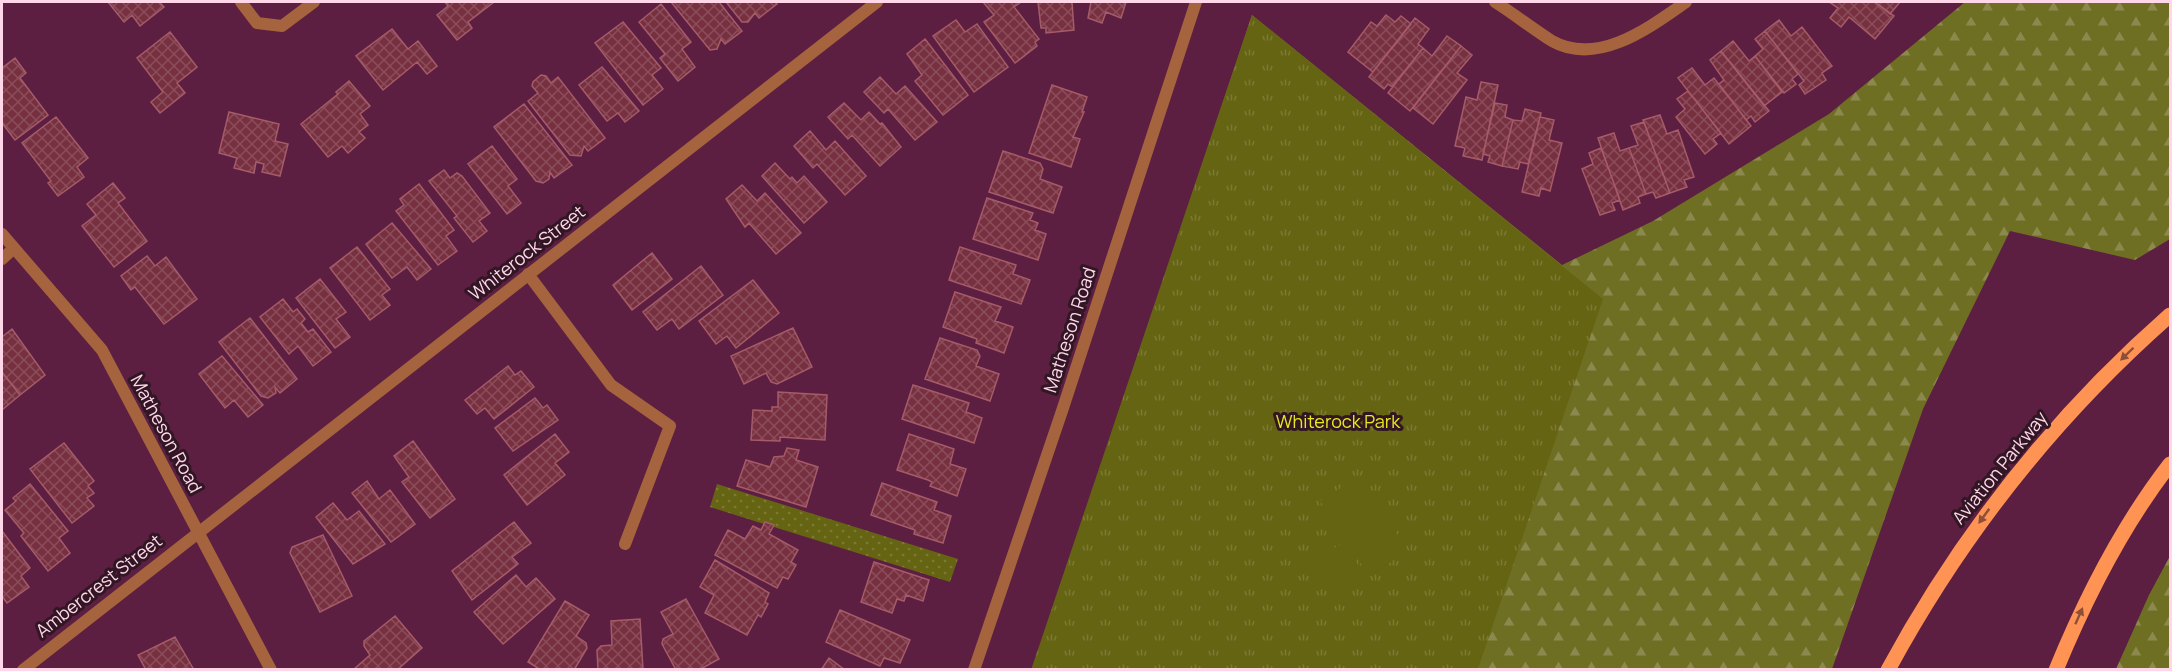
<svg xmlns="http://www.w3.org/2000/svg" width="2172" height="671" font-family="Manrope,sans-serif">
<defs>
<pattern id="grass-dots" width="8" height="8" patternUnits="userSpaceOnUse" patternTransform="scale(1.5)"><rect width="8" height="8" fill="#656412"/><path d="M2 2h.1M6 6h.1" fill="none" stroke="#7c7934" stroke-width="1.8" stroke-linecap="round"/></pattern>
<pattern id="forest-firs" width="22" height="20" patternUnits="userSpaceOnUse" patternTransform="scale(1.5)"><rect width="22" height="20" fill="#6f6f24"/><path d="M5 1l3.5 6h-7zM16 11l3.5 6h-7z" fill="#8c894e"/></pattern>
<pattern id="park-tufts" width="24" height="20" patternUnits="userSpaceOnUse" patternTransform="scale(1.5)"><rect width="24" height="20" fill="#656412"/><path d="M3 7l-1-3M5 7V3M7 7l1-3M15 17l-1-3M17 17v-4M19 17l1-3" fill="none" stroke="#7c7934"/></pattern>
<pattern id="building-cross-hatch" width="8" height="8" patternUnits="userSpaceOnUse" patternTransform="scale(1.5)"><rect width="8" height="8" fill="#76303f"/><path d="M0 0l8 8M0 8l8-8" fill="none" stroke="#8b4d5b"/></pattern>
</defs>
<rect width="100%" height="100%" fill="#5c1f41"/>
<path fill="url(#grass-dots)" d="M717,484L958,559L950,582L710,507Z"/>
<path fill="url(#forest-firs)" d="M1965,2H2170V239L2135,260L2010,231L1923,409L1832,669L1034,670L1252,15L1562,265L1653,221L1829,114Z
M2170,556V669H2116L2149,595Z"/>
<path fill="url(#park-tufts)" d="M1252,15L1603,299L1478,669L1031,670Z"/>
<path fill="#656412" d="M1360,476L1408,551L1369,576L1320,501Z
M1344,542L1366,578L1336,597L1314,561Z"/>
<path fill="url(#building-cross-hatch)" stroke="#a65b69" stroke-width="1.5" d="M108,2H159L164,7L140,26L132,15L124,22Z
M445,2H494L468,22L472,28L457,40L437,15L448,6Z
M671,2H719L742,31L725,44L721,39L717,49L710,50Z
M726,2H775L777,4L759,18L755,13L748,22H742Z
M983,2H1021L1014,7L1039,39L1035,42L1037,46L1015,63L984,22L994,15Z
M1038,2H1072L1074,30L1046,33V28H1041Z
M1091,2H1126L1121,18L1106,12L1102,23L1088,18Z
M1829,2H1875L1894,16L1875,39L1849,17L1841,27L1830,18L1838,8Z
M1875,2H1900L1890,14Z
M661,4L691,42L682,49L695,67L678,81L660,58L665,54L639,22Z
M1386,15L1395,22L1401,16L1411,24L1373,72L1348,52L1371,22L1377,26Z
M1415,18L1429,29L1418,44L1423,48L1392,87L1388,84L1384,89L1369,77Z
M956,20L965,32L977,24L1008,67L974,92L933,36Z
M1779,20L1791,36L1802,27L1832,66L1822,73L1826,80L1805,94L1799,85L1804,81L1765,31Z
M623,22L661,68L652,75L663,89L643,105L595,43Z
M392,29L408,49L418,41L437,66L427,74L417,62L383,90L356,56Z
M1765,31L1798,74L1792,79L1796,84L1784,93L1755,56L1763,49L1755,39Z
M170,32L197,67L177,83L185,93L160,113L151,102L163,92L137,58Z
M1447,36L1461,46L1410,111L1388,93L1423,48L1432,56Z
M925,39L968,95L943,115L915,81L922,75L907,54Z
M1733,41L1749,61L1755,56L1782,92L1764,106L1721,51Z
M1461,46L1472,55L1457,73L1467,80L1433,124L1413,108Z
M1721,51L1769,111L1755,122L1751,116L1746,120L1719,84L1724,80L1710,60Z
M15,58L26,73L20,78L48,115L15,140L2,123V68Z
M602,67L639,111L625,122L618,113L607,121L579,85Z
M1692,68L1705,85L1714,78L1751,126L1729,144L1678,78Z
M541,75L546,76L551,83L558,77L605,138L588,151L584,146L581,156L570,155L528,101L538,93L532,86L533,82Z
M880,77L896,94L905,86L937,122L915,140L888,109L884,113L864,92Z
M349,81L370,106L360,114L368,125L359,132L365,138L348,153L342,146L328,157L301,124L338,94L336,92Z
M1481,82L1498,85L1482,160L1463,156L1465,148L1455,146L1466,97L1477,100Z
M1052,85L1087,97L1082,112H1084L1073,137L1080,139L1071,167L1029,153Z
M1688,91L1721,133L1713,139L1717,144L1705,154L1676,117L1685,109L1677,99Z
M844,103L861,120L869,112L880,124L882,123L901,147L880,166L852,135L848,139L828,117Z
M1495,103L1507,105L1505,117L1513,120L1502,166L1488,162L1490,156L1483,154Z
M524,104L572,165L554,178L550,172L549,179L543,183L536,181L494,127Z
M1525,109L1541,113L1528,164L1520,162L1518,169L1502,166L1513,120L1522,121Z
M229,112L279,124L275,141L288,144L280,176L262,172L264,164L256,162L254,173L234,168L237,158L219,153Z
M1660,115L1667,134L1678,130L1694,177L1684,180L1687,187L1670,193L1643,120Z
M56,117L88,158L77,167L84,177L58,196L48,183L51,181L22,143Z
M1540,117L1554,120L1549,140L1562,143L1550,191L1541,188L1539,196L1522,192Z
M1644,122L1670,193L1656,198L1653,192L1646,194L1629,148L1638,145L1631,126Z
M810,131L826,150L835,141L866,176L845,195L817,164L813,168L794,146Z
M1614,133L1620,151L1629,148L1646,194L1638,197L1640,203L1623,210L1598,138Z
M492,146L517,179L508,186L521,203L507,214L468,164Z
M1601,148L1620,200L1612,203L1615,210L1600,215L1582,169L1593,164L1589,153Z
M1003,151L1040,163L1043,169L1040,179L1062,187L1053,213L989,192Z
M775,163L790,179L792,177L797,183L804,176L827,202L804,223L762,176Z
M444,170L450,178L457,173L462,176L490,213L479,221L487,231L473,242L454,218L457,216L429,181Z
M113,183L125,198L118,203L147,241L114,267L82,226L96,215L87,204Z
M419,184L454,230L446,236L457,251L438,265L396,211L404,205L400,199Z
M742,185L757,201L765,193L801,233L776,254L749,223L745,227L726,199Z
M987,198L1033,213L1030,220L1038,223L1035,230L1046,234L1038,260L973,239Z
M392,223L431,269L417,280L407,267L392,278L366,244Z
M357,247L390,289L382,295L390,305L370,320L330,268Z
M960,247L1016,265L1013,274L1030,280L1021,304L949,280Z
M652,253L672,279L632,310L613,285Z
M147,256L155,266L166,257L197,299L164,324L135,287L131,290L121,276Z
M701,266L723,295L679,329L672,319L657,330L643,312Z
M320,279L346,312L336,319L350,337L335,348L296,298Z
M753,280L779,313L736,348L727,336L716,344L699,321Z
M955,292L1001,307L995,321L1013,327L1004,353L976,343L977,339L943,327Z
M283,299L293,312L297,309L305,319L301,323L308,332L313,329L331,352L313,366L298,346L289,354L260,317Z
M250,318L297,379L280,393L275,387L276,393L268,398L261,396L219,342Z
M793,328L812,367L777,384L771,382L766,373L744,384L731,356Z
M12,329L45,375L20,395L2,372V337Z
M940,338L977,350L980,356L976,366L999,374L990,401L925,379Z
M222,356L263,405L248,417L234,400L225,408L199,374Z
M508,366L515,375L521,371L534,387L494,419L485,408L477,414L465,400Z
M2,372L20,395L2,410Z
M913,385L969,403L966,412L982,418L974,443L902,419Z
M778,392L827,395L825,440L780,437V441L751,440L753,410L772,411V407H778Z
M535,398L543,408L547,405L558,420L513,451L495,428Z
M555,434L569,452L555,463L565,475L527,505L504,475Z
M909,434L954,449L950,464L966,469L957,496L930,486L932,482L928,480L897,470Z
M413,441L455,499L430,518L402,482L409,477L394,456Z
M64,443L94,481L88,486L94,493L87,498L94,506L72,523L30,469Z
M787,448L799,450L796,460L818,467L806,507L737,486L746,460L770,467L774,457L784,456Z
M367,481L379,499L390,490L415,524L391,542L352,493Z
M882,483L937,502L934,510L951,516L943,543L914,534L915,530L871,515Z
M30,484L68,531L59,538L70,553L48,571L21,536L24,533L5,510L16,501L13,498Z
M333,503L347,520L359,511L385,544L353,564L316,517Z
M514,522L531,543L512,557L518,564L472,600L452,571Z
M765,522L774,525L769,534L798,550L791,562L796,565L788,579L783,577L777,588L715,555L728,530L745,539L753,526L761,530Z
M2,531L30,568L21,576L29,587L7,603L2,596Z
M323,535L352,596L320,612L290,553L292,547Z
M715,560L769,593L765,602L768,604L761,617L758,615L747,635L705,613L714,595L700,587Z
M874,562L929,580L923,601L906,595L904,601L897,599L892,613L861,602Z
M516,575L526,587L536,578L555,599L503,644L474,612Z
M686,599L719,659L699,670H676L662,644L663,639L673,634L661,612Z
M565,601L589,615L576,636L586,643L587,648L574,670H541L528,662Z
M840,610L910,640L900,663L884,658L880,666L826,642Z
M395,616L422,648L397,670H353L370,655L364,646V641Z
M640,619L643,670H598L597,650L601,646L612,645L611,621Z
M175,637L194,670H146L138,655Z
M829,658L845,670H821Z"/>
<g fill="none" stroke-linecap="round" stroke-linejoin="round">
<path stroke="#a5633e" stroke-width="12" d="M241,2L257,23L282,26L314,2
M1495,2C1514,14 1533,29 1552,41C1598,67 1650,27 1686,2
M2,259L13,249
M528,274L611,385L670,426L625,544
M23,670L877,2"/>
<path stroke="#a5633e" stroke-width="12" d="M2,234L102,350L271,670
M974,670L1062,411L1196,2"/>
<path stroke="#fe9354" stroke-width="15" d="M1888,670C1961,535 2055,416 2170,315
M2056,670C2086,597 2122,526 2170,464"/>
</g>
<defs><path id="oneway-solid" d="M-6-.8H1V-3.2L6.5 0L1 3.2V.8H-6Z" transform="scale(1.5)"/></defs>
<g fill="#8d4e3a">
<use href="#oneway-solid" transform="translate(2127 354) rotate(136)"/>
<use href="#oneway-solid" transform="translate(1984 516) rotate(126)"/>
<use href="#oneway-solid" transform="translate(2079 616) rotate(-66)"/>
</g>
<g text-anchor="middle" stroke-width="6" stroke-linejoin="round" paint-order="stroke">
<g font-size="18" fill="#ffd7e9" stroke="#311624">
<text transform="translate(527 253) rotate(-38)" y="6">Whiterock Street</text>
<text transform="translate(1070 330) rotate(-72)" y="6">Matheson Road</text>
<text transform="translate(166 434) rotate(62)" y="6">Matheson Road</text>
<text transform="translate(2000 468) rotate(-51)" y="6">Aviation Parkway</text>
<text transform="translate(99 586) rotate(-38)" y="6">Ambercrest Street</text>
</g>
<g font-size="18" fill="#e9e71e" stroke="#311624">
<text x="1338" y="428">Whiterock Park</text>
</g>
</g>
<rect width="2172" height="671" fill="none" stroke="#ffd7e9" stroke-width="6"/>
</svg>
